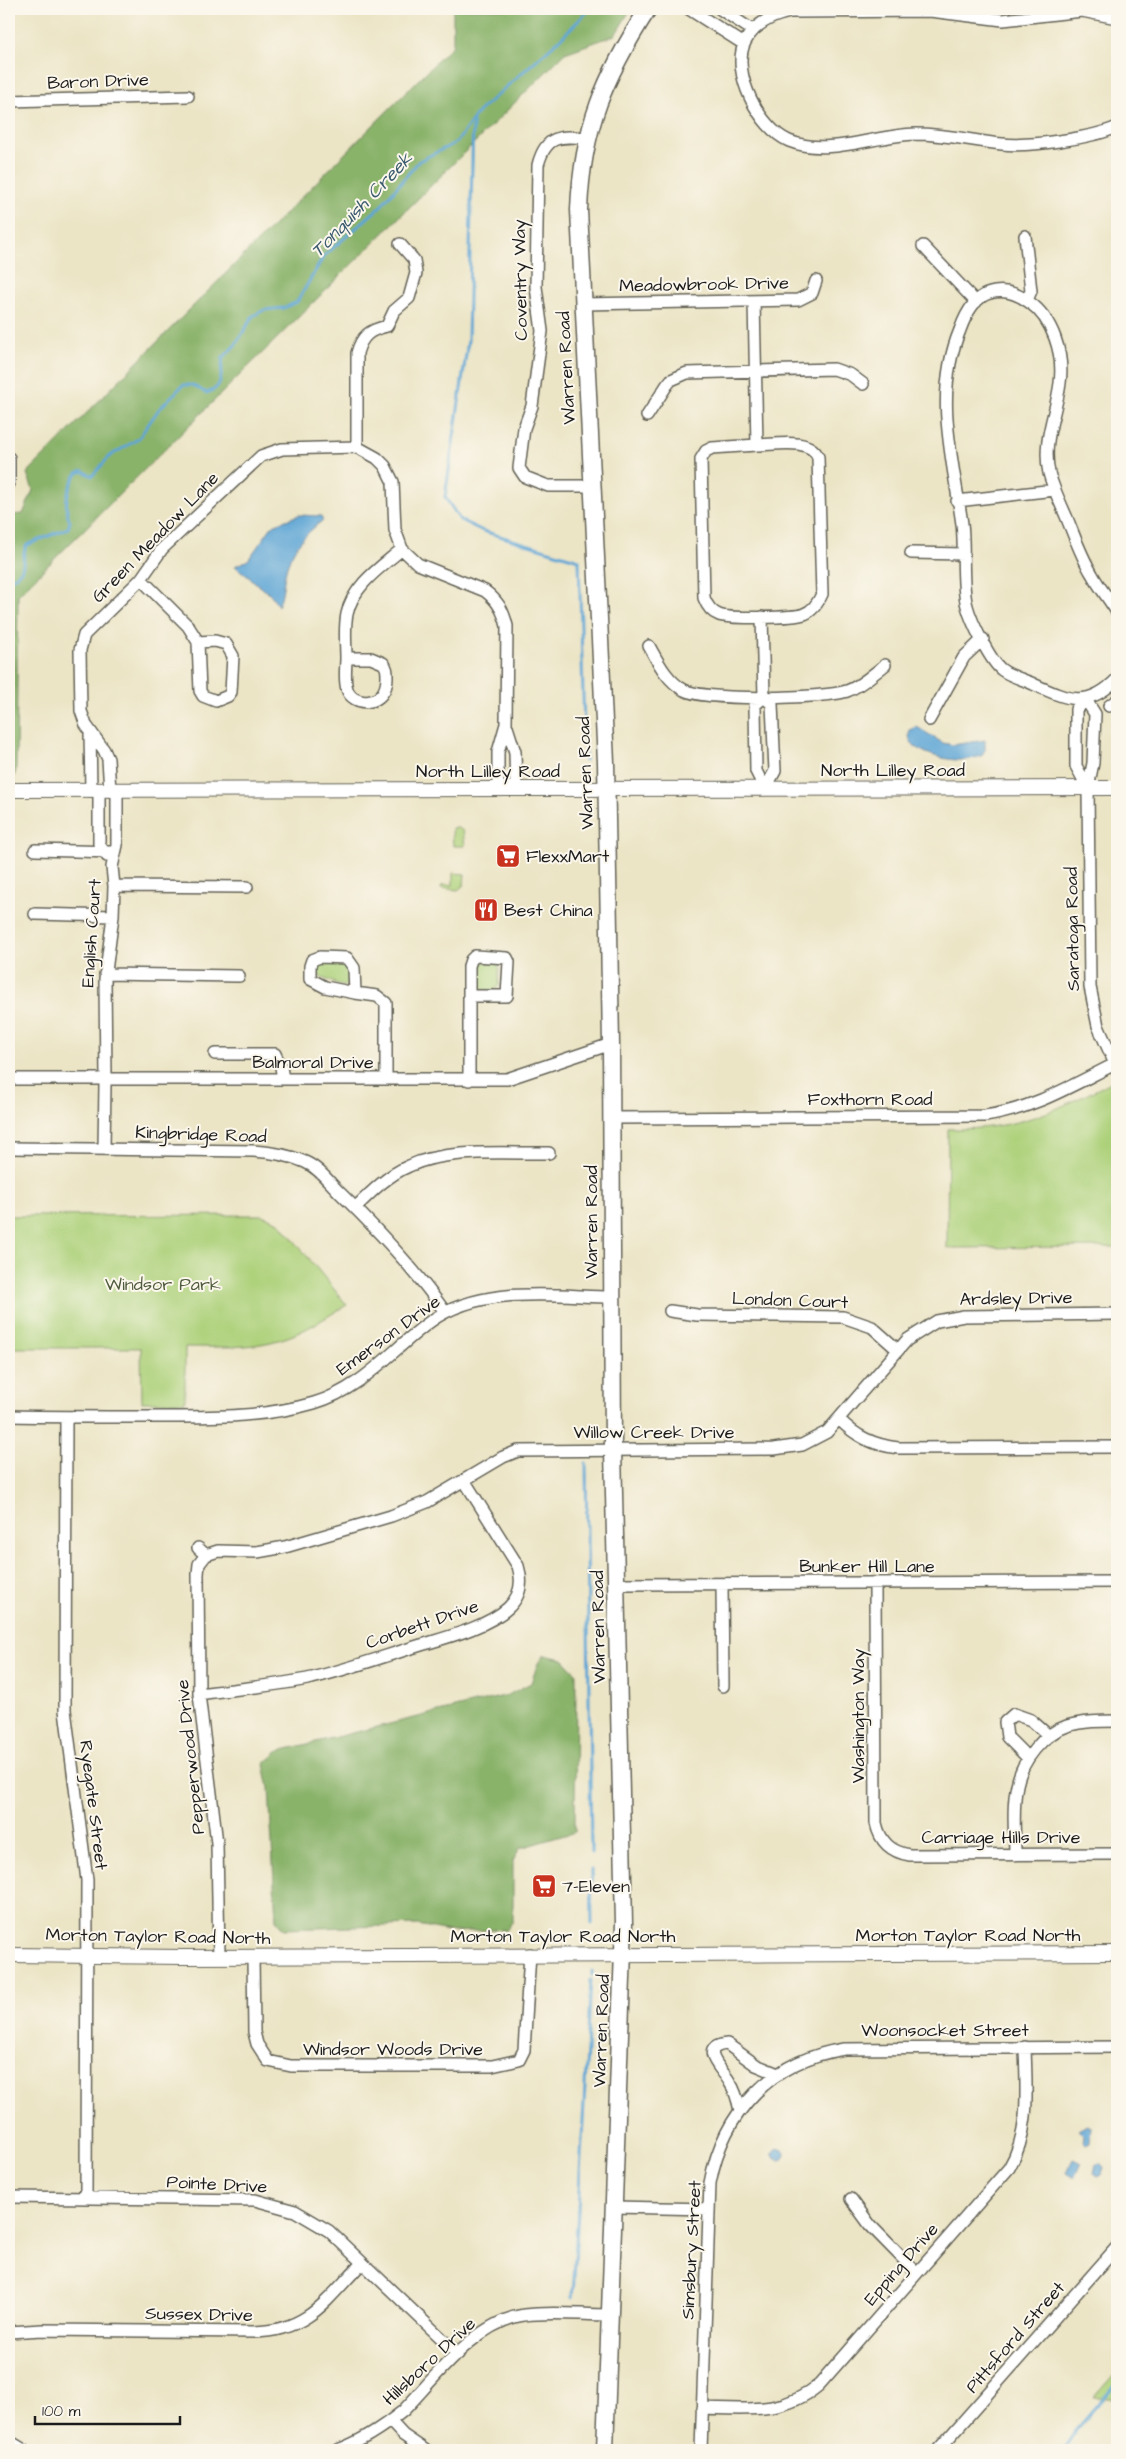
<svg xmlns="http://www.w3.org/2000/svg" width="1126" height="2459" font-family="'Architects Daughter',sans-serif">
<rect width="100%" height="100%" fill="#fbf7ec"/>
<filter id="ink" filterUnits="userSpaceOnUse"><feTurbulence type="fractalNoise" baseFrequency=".02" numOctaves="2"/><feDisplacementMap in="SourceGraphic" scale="10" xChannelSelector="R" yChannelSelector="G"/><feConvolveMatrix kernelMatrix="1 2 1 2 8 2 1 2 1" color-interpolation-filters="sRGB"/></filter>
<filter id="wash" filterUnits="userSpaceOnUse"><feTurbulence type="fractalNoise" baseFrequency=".0096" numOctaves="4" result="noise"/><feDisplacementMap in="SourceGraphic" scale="20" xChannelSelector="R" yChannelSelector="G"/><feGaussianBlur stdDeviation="1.12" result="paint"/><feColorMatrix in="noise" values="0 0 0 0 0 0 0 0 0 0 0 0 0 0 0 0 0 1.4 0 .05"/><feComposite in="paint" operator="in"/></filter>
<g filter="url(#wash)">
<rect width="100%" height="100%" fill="#ebe4c5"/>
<path fill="#add17a" stroke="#64764b" d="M452,828H458L463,831L465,846H453Z
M453,873L465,874L464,885L458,890L441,888L442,885H453Z
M321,961H339L348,965V984L343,986L320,977L315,969L316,964Z
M493,962L499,965V986L493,990L478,989L475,984L476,965L481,962Z
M1117,1079V1247L947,1248L948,1129C1020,1130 1055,1111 1117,1079Z
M262,1215L279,1222L347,1305C326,1317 305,1332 282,1339C251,1349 217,1347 185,1347V1402H142L141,1348H9V1216Z
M1117,2371V2398H1093Z"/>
<path fill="#8ab36a" stroke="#536843" d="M453,9H631L615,35L565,53L18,595L16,770L14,778H9V515L23,514L33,490L27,473L453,45Z
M544,1655L563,1659L576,1673L575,1832L520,1848L513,1861V1921L507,1929L454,1932L418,1925L284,1929L276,1920L269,1788L264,1764L279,1751L508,1695L531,1683L538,1663Z"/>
<path fill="#5ea6d5" stroke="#3d6178" d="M299,515L321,516L323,520C304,535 290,550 285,574C283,585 283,596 278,606L272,596L235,566L248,560L273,525Z
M917,727L943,743L953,745L985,740V750L981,756C975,758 968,760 962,760C946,761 902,751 910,730Z
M1087,2125L1091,2127L1090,2142L1086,2144L1083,2141L1084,2136L1078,2130Z
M773 2154a6 6 0 1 1 12 0a6 6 0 1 1-12 0Z
M1073,2159L1081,2163L1074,2178L1066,2173Z
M1100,2163L1104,2167L1102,2175L1098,2177L1094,2174L1096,2165Z"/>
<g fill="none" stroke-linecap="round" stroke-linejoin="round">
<path stroke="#5ea6d5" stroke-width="3" d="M473,119L468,341L445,497L460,520L483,531L579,560L585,761
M9,580C32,568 18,559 27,545L68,528L70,522C63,504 67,490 77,473L83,471L92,476L110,456L138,439L159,409L183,385H193L206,393C225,388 220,373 223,358L236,344L253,316L264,310L284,308L297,302L324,256L380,207L419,161L457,142L478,112L559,40L590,9
M586,1463L591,1853
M591,1870L592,1924
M592,1975V1971
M573,2297L591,1980
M1063,2450L1077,2429L1117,2383"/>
</g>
</g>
<g filter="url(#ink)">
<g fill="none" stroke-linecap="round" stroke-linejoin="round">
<defs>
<path id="minor" d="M689,9L744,44
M720,9L752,30
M1117,18L1082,11L1003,20L930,11L790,12C771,16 754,24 745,42C730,72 760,129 789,141C829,157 874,135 916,134C945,134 973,141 1002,144C1029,147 1093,138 1117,127
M9,101L188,96
M588,138C561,136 546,134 538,165L536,287L542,331L532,406L524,428L519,468L525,477L548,486H592
M1025,236L1031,291L1027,300
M923,246L976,302
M754,301L757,445
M583,304L798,300L812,293L816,281
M647,416L667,385L671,380L687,373L834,369L851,375L863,384
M757,445C775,445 810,437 818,457L822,594C818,603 813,611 804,614C794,618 729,619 719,615C711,612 707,606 704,598L701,459L706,451L712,448Z
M357,447V353C362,335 370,330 387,326L394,311L409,298L416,273L414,260L400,244
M9,458V483
M957,501L1055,490
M911,553L964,554
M141,579L188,626L198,642
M1117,612C1109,599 1099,587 1092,574C1081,556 1074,535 1066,516C1060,502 1053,488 1049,473C1042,440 1056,415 1060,383C1064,354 1053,319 1029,302C1018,294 1004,289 990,293C974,297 965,316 960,330C933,395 953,458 962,524C965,547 961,586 967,606C971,621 990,661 1002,670C1010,676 1022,679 1031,683C1066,699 1087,710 1117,679
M762,617L764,697L772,704L775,771L765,789
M215,641L226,644L233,656L231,692L228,696L216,701L203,696L200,691L198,642Z
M649,646C658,662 667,681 684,690C705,701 823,699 847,691C861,686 873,674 885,665
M346,658H371L383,663C387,667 387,671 387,677C387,708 352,707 347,689C344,680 346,667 346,658Z
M346,658C346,644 344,628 347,614C353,585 381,567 402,549
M764,697L755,705L756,771L765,789
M1086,700L1095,714L1093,763L1088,788L1090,987L1098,1026L1115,1064
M1086,700L1076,709V766L1088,788
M1109,706L1117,700
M929,720L964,657L983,639
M506,724L515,752L516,790
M90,731L91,791
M99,791V844L107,856
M110,791L108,759L104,750L86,725L81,711L80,650L84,635L141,579L162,549L261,456L282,449L357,447L377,458L385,466L393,482L395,530L402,549L418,564L485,591C498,601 503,610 507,626L506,724L498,752V790
M35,850L115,852
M114,886L247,887
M35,914L113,916
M320,957L347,958L354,968L355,993L325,987L310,979V966L312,960Z
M105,974L239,976
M355,993L377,996L386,1003V1079
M215,1054H275L281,1067L283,1079
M9,1079H507L611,1044
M106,1079L105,979L113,916L114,886L112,867L117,845V791
M469,1080V966L471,960L475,956L507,958L509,962L507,996H469
M611,1118L985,1116C1034,1109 1074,1084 1117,1063
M9,1148L253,1151C270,1152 289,1155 305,1162C319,1168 329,1182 339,1192C377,1229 415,1269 445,1312
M104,1149L105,1084
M355,1208C371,1192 388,1175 409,1166C448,1148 506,1154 549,1153
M670,1311L697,1315L843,1317L872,1327L898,1350
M9,1416C58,1417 107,1417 156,1417C210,1417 262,1418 314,1403C363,1389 392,1349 431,1321C482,1285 552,1296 611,1297
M66,1417L65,1710L87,1880L86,2198
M839,1419C856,1437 874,1445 898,1448L1117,1447
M198,1548L206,1555L218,1551L257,1552L285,1547L391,1516L427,1502L503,1457L518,1451L774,1449L802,1445L827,1432L907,1340L937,1321L964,1316L1117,1314
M206,1555L199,1564L198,1574L199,1694L217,1843L219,1957
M875,1583L876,1823C880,1842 891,1852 910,1855L1117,1854
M617,1584L1117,1582
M722,1585L723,1686
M199,1694C236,1689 275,1686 312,1678C349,1669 385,1656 421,1645C448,1637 487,1627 508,1608C521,1596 523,1582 518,1566L464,1480
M1028,1758L1007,1737L1005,1722L1014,1714L1031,1720L1049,1736
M1015,1855C1015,1832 1012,1807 1017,1785C1022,1760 1043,1734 1067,1726C1083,1721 1101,1721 1117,1721
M253,1957L254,2032L257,2044L268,2061L291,2066H492L519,2060L524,2050L530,1954
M740,2111C738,2100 735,2090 729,2081C723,2070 696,2047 727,2044L756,2065L778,2074
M9,2197L255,2200L295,2211L329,2231L458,2354
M851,2199L870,2225L917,2273
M614,2207L709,2209
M9,2332L42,2330L254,2332C309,2331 327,2299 362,2263
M702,2408C745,2409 784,2415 819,2385L1009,2168C1031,2131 1026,2089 1025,2047
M391,2422L403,2435L425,2450
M9,2441L24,2450
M338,2450C362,2441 383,2427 403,2411C436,2377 475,2322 524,2315C552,2311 581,2315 609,2315
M701,2450L710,2183C723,2112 772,2060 844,2049L1117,2047
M938,2450L1117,2247"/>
<path id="tertiary" d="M9,790L1117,788
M9,1955L182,1957L1117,1953"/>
<path id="secondary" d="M605,2450L624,1923L613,1450L611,1044L606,762L579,210C582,128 605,76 648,9"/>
</defs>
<use href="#minor" stroke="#646257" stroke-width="14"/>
<use href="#tertiary" stroke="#646257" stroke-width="16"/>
<use href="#secondary" stroke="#646257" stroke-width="19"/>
<use href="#minor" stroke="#fff" stroke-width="11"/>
<use href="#tertiary" stroke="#fff" stroke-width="14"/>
<use href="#secondary" stroke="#fff" stroke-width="16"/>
</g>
</g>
<defs>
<symbol id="supermarket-square" viewBox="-11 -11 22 22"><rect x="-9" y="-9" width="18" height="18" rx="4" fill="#c8321e" stroke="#fbf7ec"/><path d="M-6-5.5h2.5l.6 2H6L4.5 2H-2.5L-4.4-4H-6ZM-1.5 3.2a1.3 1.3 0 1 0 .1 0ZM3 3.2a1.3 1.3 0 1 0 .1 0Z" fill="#fff"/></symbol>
<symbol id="restaurant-square" viewBox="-11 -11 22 22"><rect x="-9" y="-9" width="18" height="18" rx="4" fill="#c8321e" stroke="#fbf7ec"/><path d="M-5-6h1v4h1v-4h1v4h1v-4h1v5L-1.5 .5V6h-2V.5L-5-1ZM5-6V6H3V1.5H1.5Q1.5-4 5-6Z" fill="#fff"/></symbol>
</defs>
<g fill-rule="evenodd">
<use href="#supermarket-square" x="494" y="842" width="28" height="28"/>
<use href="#restaurant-square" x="472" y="896" width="28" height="28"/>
<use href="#supermarket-square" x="530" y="1872" width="28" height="28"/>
</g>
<g text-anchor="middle" stroke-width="4" stroke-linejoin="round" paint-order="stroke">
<g font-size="18" fill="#1c1c1c" stroke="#fbf7ec">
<text transform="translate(98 81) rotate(-2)" y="6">Baron Drive</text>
<text transform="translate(520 280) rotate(-91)" y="6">Coventry Way</text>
<text transform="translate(704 284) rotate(-1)" y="6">Meadowbrook Drive</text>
<text transform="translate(566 368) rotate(-93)" y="6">Warren Road</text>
<text transform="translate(155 537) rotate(-46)" y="6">Green Meadow Lane</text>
<text x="893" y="776">North Lilley Road</text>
<text x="488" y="777">North Lilley Road</text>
<text transform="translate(585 773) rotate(-92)" y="6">Warren Road</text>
<text transform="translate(1072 929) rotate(-91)" y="6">Saratoga Road</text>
<text transform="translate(91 933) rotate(-86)" y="6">English Court</text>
<text x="313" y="1068">Balmoral Drive</text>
<text x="870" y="1105">Foxthorn Road</text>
<text transform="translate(201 1134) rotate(2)" y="6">Kingbridge Road</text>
<text transform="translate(591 1222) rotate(-90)" y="6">Warren Road</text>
<text transform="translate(1016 1298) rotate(-1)" y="6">Ardsley Drive</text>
<text transform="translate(790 1300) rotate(2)" y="6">London Court</text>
<text transform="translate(388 1335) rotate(-36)" y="6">Emerson Drive</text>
<text x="654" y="1438">Willow Creek Drive</text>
<text x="867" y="1572">Bunker Hill Lane</text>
<text transform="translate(422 1624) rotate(-19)" y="6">Corbett Drive</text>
<text transform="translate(598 1627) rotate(-91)" y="6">Warren Road</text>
<text transform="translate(858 1716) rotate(-90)" y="6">Washington Way</text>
<text transform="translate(190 1757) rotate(-96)" y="6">Pepperwood Drive</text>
<text transform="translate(94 1805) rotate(83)" y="6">Ryegate Street</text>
<text x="1001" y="1843">Carriage Hills Drive</text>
<text x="968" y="1941">Morton Taylor Road North</text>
<text transform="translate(158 1936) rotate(1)" y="6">Morton Taylor Road North</text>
<text x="563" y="1942">Morton Taylor Road North</text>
<text x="945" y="2036">Woonsocket Street</text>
<text transform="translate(601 2031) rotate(-88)" y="6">Warren Road</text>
<text x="393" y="2055">Windsor Woods Drive</text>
<text transform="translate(217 2184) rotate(3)" y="6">Pointe Drive</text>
<text transform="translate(691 2250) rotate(-87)" y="6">Simsbury Street</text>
<text transform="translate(901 2264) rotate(-49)" y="6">Epping Drive</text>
<text transform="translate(199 2314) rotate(1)" y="6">Sussex Drive</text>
<text transform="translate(1015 2337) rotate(-49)" y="6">Pittsford Street</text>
<text transform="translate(429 2361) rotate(-43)" y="6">Hillsboro Drive</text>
</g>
<g font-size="18" fill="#1c1c1c" stroke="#fbf7ec" text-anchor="start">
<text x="526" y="862">FlexxMart</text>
<text x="504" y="916">Best China</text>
<text x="562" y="1892">7-Eleven</text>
</g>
<g font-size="18" fill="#4f5b3d" stroke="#fbf7ec">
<text x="163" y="1290">Windsor Park</text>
</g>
<g font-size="19" font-style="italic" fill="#3a5a6f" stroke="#fbf7ec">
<text transform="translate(361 204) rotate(-46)" y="7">Tonquish Creek</text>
</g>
</g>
<rect width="1126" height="2459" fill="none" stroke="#fbf7ec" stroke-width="30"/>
<path d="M35 2416v8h145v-8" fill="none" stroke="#1c1c1c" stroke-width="2.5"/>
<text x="42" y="2416" font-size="15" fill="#1c1c1c" stroke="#fbf7ec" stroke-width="4" paint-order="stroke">100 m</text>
</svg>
